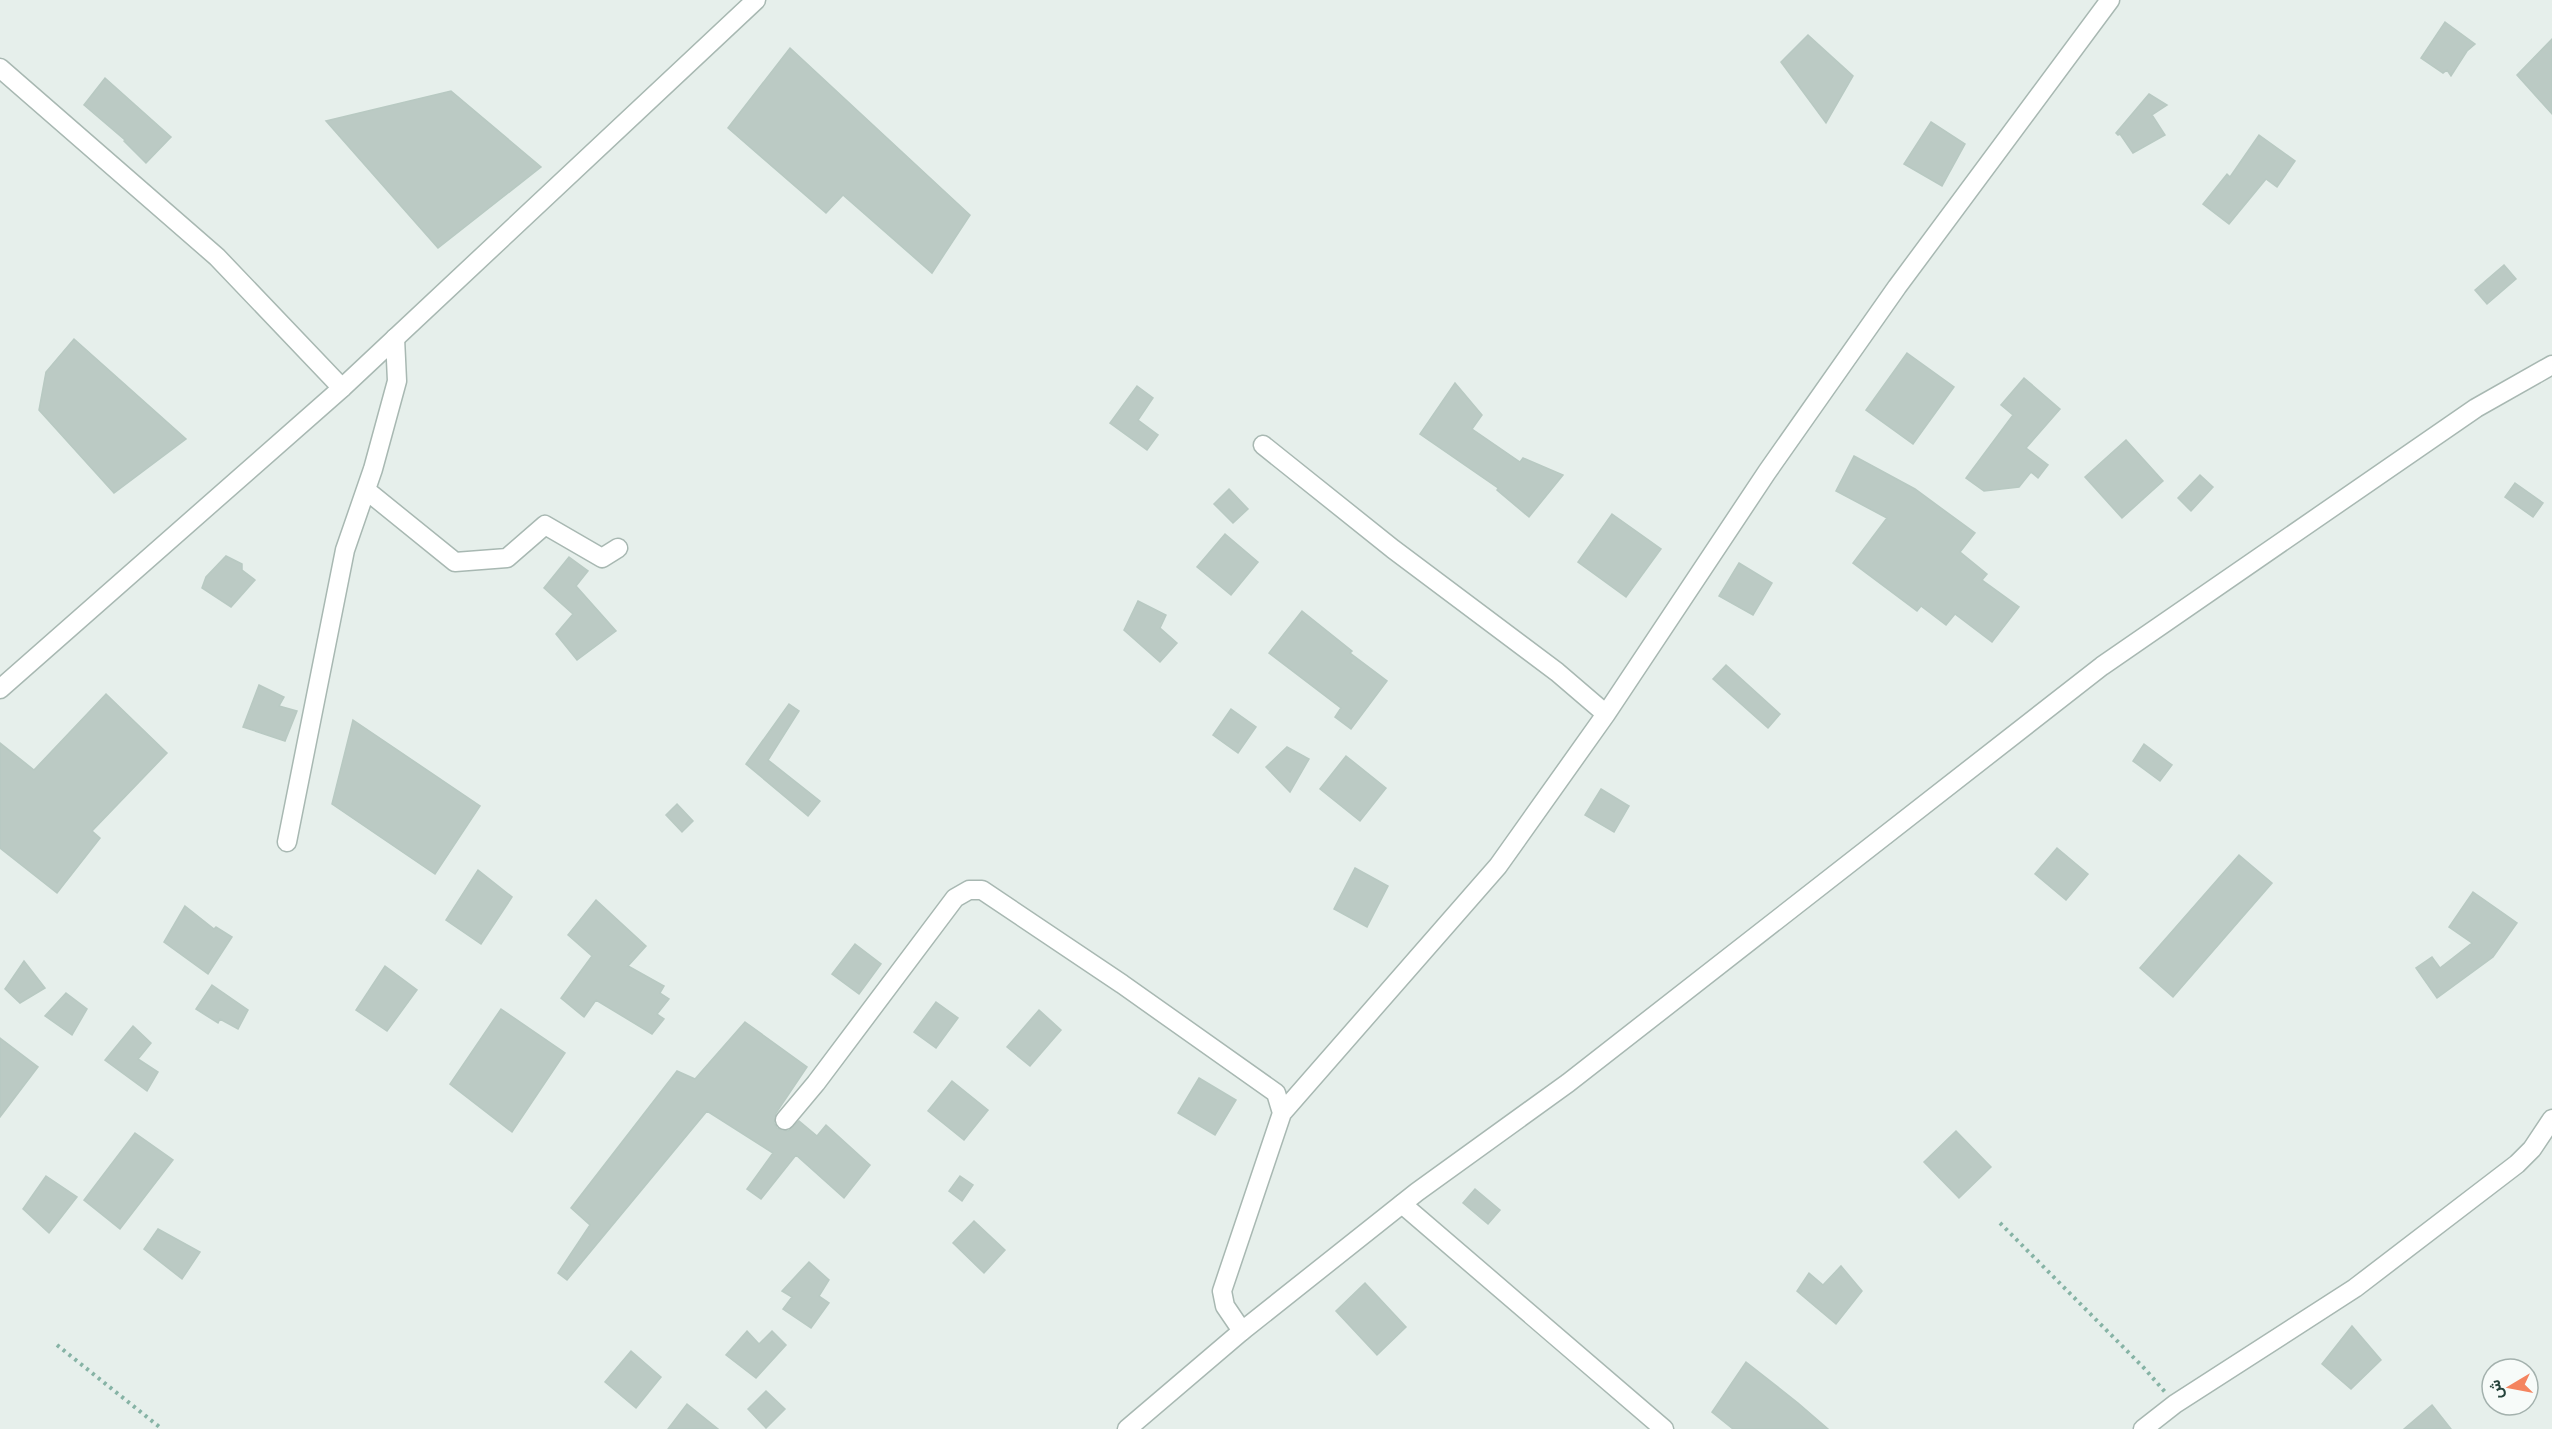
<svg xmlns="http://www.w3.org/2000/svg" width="2552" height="1429" font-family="Mulish,Vazirmatn,sans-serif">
<rect width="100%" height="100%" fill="#e6efeb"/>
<path fill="#bbcac4" stroke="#b8c9c2" stroke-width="1.5" d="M2445,22L2475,44L2467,51L2451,76L2447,70L2443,73L2421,58Z
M1808,35L1853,76L1826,123L1781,62Z
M2552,39V114L2517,75Z
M790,48L970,215L932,273L843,195L826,213L728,128Z
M105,78L171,137L146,163L124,141L125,140L84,105Z
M451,91L541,167L438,248L326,121Z
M2149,94L2167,105L2152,115L2165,135L2133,153L2120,134L2118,135L2116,133Z
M1931,122L1965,144L1942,186L1904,164Z
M2259,135L2295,161L2277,187L2266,179L2229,224L2203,204L2227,174L2230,177Z
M2504,265L2516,279L2487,304L2475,290Z
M74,339L186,439L114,493L39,410L46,372Z
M1907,353L1954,387L1913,444L1866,410Z
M2024,378L2060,409L2026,448L2048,465L2038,478L2031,472L2019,487L1984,491L1966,478L2013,415L2001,405Z
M1455,383L1482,415L1472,429L1520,462L1523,458L1563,475L1529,517L1497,490L1498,488L1420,434Z
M1137,386L1153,398L1138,420L1158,435L1147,450L1110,423Z
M2126,440L2163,481L2122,518L2085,477Z
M1854,456L1915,489L1975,533L1960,552L1987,574L1982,580L2019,607L1992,642L1955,614L1946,625L1921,606L1917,611L1853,563L1887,518L1836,491Z
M2200,475L2213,487L2191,511L2178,498Z
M2515,483L2543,503L2533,517L2505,497Z
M1229,489L1248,509L1233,523L1214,504Z
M1612,514L1661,549L1626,597L1578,562Z
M1225,534L1258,562L1231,595L1197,567Z
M226,556L242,564V570L255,580L231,607L202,588L206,577Z
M569,557L588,571L576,586L616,631L577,660L556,634L573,614L544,588Z
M1739,563L1772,583L1753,615L1719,596Z
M1138,601L1166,615L1160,628L1177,643L1160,662L1124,630Z
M1302,611L1352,651L1350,653L1387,681L1351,729L1335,717L1341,708L1269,653Z
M1726,665L1780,714L1768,728L1713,679Z
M259,685L284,697L279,706L297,711L285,741L243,727Z
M106,694L167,753L92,831L100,838L57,893L0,848V743L34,770Z
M789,704L799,711L768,760L820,801L808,816L746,764Z
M1231,709L1256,727L1238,753L1213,735Z
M353,720L480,806L435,874L332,804Z
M2144,744L2172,765L2160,781L2133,761Z
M1287,747L1309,759L1290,792L1266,767Z
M1346,756L1386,788L1360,821L1320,789Z
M1601,789L1629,806L1614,832L1585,815Z
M677,804L693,821L682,832L666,815Z
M2057,848L2088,874L2066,900L2035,874Z
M2239,855L2272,883L2173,997L2140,968Z
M1355,868L1388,886L1367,927L1334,909Z
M478,870L512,897L481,944L446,920Z
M2473,892L2517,923L2493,957L2437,998L2416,968L2432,957L2440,968L2472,943L2449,927Z
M596,900L646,946L628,966L664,986L660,993L669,999L657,1014L664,1019L652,1034L596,1000L584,1017L561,998L592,956L568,935Z
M185,906L214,929L216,927L232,937L208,974L164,942Z
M855,944L881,964L859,994L832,974Z
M24,961L45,988L20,1003L5,989Z
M385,966L417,990L387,1031L356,1010Z
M212,985L248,1010L238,1029L220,1019L218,1023L196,1009Z
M66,993L87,1009L72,1035L45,1016Z
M936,1002L958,1018L936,1048L914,1032Z
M501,1009L565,1053L512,1132L450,1084Z
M1039,1010L1061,1030L1030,1066L1007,1047Z
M745,1022L807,1067L776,1113L774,1123L777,1128L788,1131L799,1121L817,1136L826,1125L870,1165L844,1198L796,1155L761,1199L747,1189L773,1153L707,1111L567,1280L558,1273L590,1225L571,1208L677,1071L695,1079Z
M133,1026L151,1043L138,1059L158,1072L147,1091L105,1060Z
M0,1038L38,1067L0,1117Z
M1199,1078L1236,1100L1215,1135L1178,1113Z
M952,1081L988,1110L964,1140L928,1111Z
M1956,1131L1991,1167L1959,1198L1924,1162Z
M135,1133L173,1160L120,1229L84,1200Z
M46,1176L77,1197L49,1233L23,1209Z
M960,1176L973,1185L962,1201L949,1191Z
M1475,1189L1500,1210L1488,1224L1463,1203Z
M974,1221L1005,1250L984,1273L953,1243Z
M158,1229L200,1252L182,1279L144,1249Z
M809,1262L829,1280L819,1296L829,1303L811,1328L783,1309L792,1297L782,1291Z
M1841,1266L1862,1291L1836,1324L1797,1291L1809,1273L1823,1285Z
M1365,1283L1406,1327L1377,1355L1336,1311Z
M2352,1326L2381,1360L2351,1389L2322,1364Z
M747,1331L759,1344L772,1331L786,1345L756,1378L726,1355Z
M631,1351L661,1377L636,1408L605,1382Z
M1746,1362L1798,1403L1828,1429H1733L1712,1412Z
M766,1391L785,1409L766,1428L748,1409Z
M687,1404L718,1429H668Z
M2432,1405L2451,1429H2404Z"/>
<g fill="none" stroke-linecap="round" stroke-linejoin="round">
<defs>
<path id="minor" d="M0,68L217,257L342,388
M1263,445L1393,549L1557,672L1606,714
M366,490L455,562L507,558L545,525L602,558L618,548
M287,842L345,550L373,469L397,381L395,338
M785,1120L816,1083L955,898L969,890H982L1122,984L1276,1093L1282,1113
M1402,1204L1664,1429
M1242,1331L1225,1306L1222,1291L1282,1113L1498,866L1606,714L1767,472L1897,287L2110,0
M2143,1429L2175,1404L2355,1288L2517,1164L2532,1149L2552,1119"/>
<path id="tertiary" d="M0,689L342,388L756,0
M1127,1429L1242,1331L1417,1192L1568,1083L2102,666L2476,408L2552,365"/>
</defs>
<use href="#minor" stroke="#a8b8b2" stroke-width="21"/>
<use href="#tertiary" stroke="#a8b8b2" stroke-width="21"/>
<path stroke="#86b3a5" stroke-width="4" stroke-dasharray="3 4.5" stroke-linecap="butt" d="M2000,1223L2145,1369L2165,1392
M57,1345L162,1429"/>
<use href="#minor" stroke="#fff" stroke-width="18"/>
<use href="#tertiary" stroke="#fff" stroke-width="18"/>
</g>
<g transform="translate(2510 1387) rotate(260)"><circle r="28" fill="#f7fbf9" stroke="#a3b1ad" stroke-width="1.5"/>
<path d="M0-4.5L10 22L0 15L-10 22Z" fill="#f4845f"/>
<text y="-9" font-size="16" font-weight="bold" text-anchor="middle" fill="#24423a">ش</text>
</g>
</svg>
